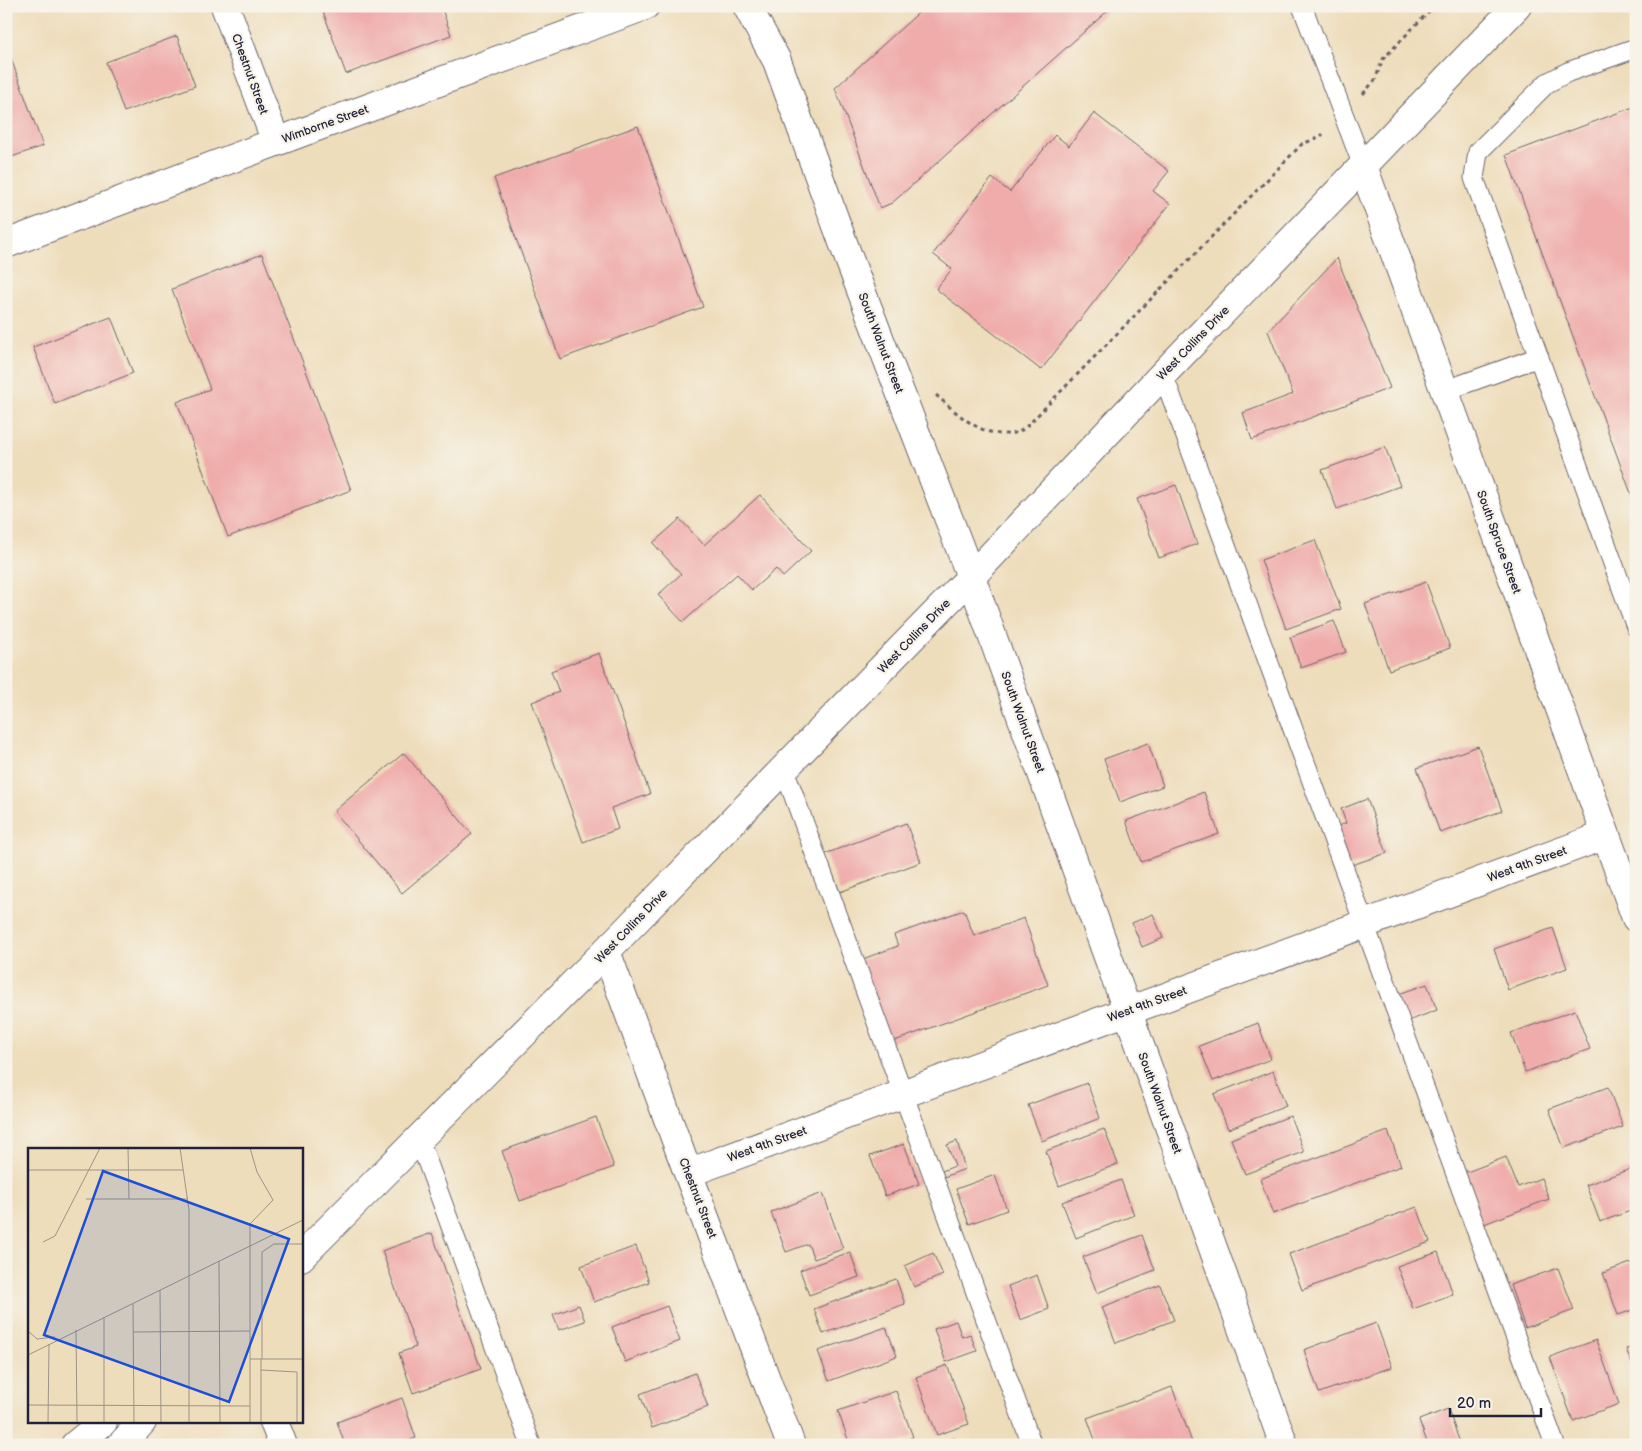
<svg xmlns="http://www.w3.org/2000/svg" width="1642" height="1451" font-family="'Balsamiq Sans',sans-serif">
<rect width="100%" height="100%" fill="#f7f3e8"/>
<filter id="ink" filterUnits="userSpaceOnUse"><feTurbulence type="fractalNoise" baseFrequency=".02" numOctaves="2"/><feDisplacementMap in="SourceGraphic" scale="10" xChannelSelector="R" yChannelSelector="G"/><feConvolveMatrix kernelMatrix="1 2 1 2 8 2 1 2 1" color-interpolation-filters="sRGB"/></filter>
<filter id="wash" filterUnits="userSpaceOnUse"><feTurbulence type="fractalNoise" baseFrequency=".0096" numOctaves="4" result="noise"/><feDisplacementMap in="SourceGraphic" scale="20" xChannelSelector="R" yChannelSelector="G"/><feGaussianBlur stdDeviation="1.12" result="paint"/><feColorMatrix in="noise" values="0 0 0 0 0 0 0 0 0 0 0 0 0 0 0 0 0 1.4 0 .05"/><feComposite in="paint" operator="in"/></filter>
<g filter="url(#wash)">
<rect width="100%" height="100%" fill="#edb"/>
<g id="blocks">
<path fill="#efacaa" d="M321,6H441L451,35L346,74Z
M926,6H1113L892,203L880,208L835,88Z
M177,36L195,86L124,112L106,62Z
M6,45L43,146L6,159Z
M1636,106V507L1506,155Z
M1094,113L1169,171L1153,191L1170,204L1041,370L936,289L952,269L933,254L992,178L1010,192L1055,135L1069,146Z
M638,126L703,307L560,359L494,178Z
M262,254L351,490L228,537L177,402L210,389L172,289Z
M1337,258L1390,388L1252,440L1243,413L1293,394L1268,331Z
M111,317L133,373L55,404L33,347Z
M1385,447L1400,486L1337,509L1322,470Z
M1176,485L1197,544L1159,558L1137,499Z
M760,495L811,551L783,577L776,569L752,590L737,574L683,622L658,595L681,574L653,543L680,519L704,545Z
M1315,540L1341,609L1286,629L1261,560Z
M1426,582L1450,648L1389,670L1365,604Z
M1334,621L1346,652L1301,668L1290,637Z
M599,653L650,794L611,808L618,829L583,842L532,702L559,692L551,671Z
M1148,743L1163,786L1120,802L1104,759Z
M1478,746L1502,811L1440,833L1417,768Z
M404,753L472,834L402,893L334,811Z
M1204,792L1219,834L1141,862L1126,821Z
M1367,799L1387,853L1346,867L1332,828L1346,823L1341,809Z
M906,823L921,862L840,892L825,854Z
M964,910L974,936L1024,918L1048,985L889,1043L860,960L898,946L894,935Z
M1153,914L1163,938L1142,947L1132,923Z
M1553,928L1567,968L1508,990L1494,949Z
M1427,984L1437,1010L1406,1022L1396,995Z
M1575,1010L1590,1049L1525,1072L1511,1033Z
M1258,1023L1271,1059L1213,1081L1199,1046Z
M1273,1071L1286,1106L1228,1129L1214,1094Z
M1087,1083L1100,1118L1042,1141L1028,1105Z
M1608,1087L1623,1127L1564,1148L1549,1109Z
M1290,1116L1304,1152L1245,1174L1231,1139Z
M596,1117L614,1167L520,1201L502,1151Z
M1104,1129L1118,1164L1059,1186L1046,1151Z
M1388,1131L1401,1166L1273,1214L1260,1179Z
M957,1141L965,1169L944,1177L942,1171L955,1166L947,1145Z
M904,1144L919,1184L885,1196L870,1156Z
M1506,1157L1518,1187L1541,1178L1549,1199L1479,1226L1459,1175Z
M1636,1167V1209L1600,1222L1586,1185Z
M995,1175L1007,1210L969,1224L956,1189Z
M1121,1180L1134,1215L1076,1238L1062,1202Z
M823,1193L843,1249L814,1259L808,1244L786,1252L771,1212Z
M1417,1207L1430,1242L1302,1290L1289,1254Z
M432,1233L481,1369L413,1393L399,1353L416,1347L382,1251Z
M1142,1235L1155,1270L1097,1293L1083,1257Z
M636,1246L649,1282L594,1302L581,1266Z
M850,1252L859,1277L809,1295L800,1270Z
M1438,1252L1453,1294L1413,1309L1397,1266Z
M933,1253L943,1275L914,1287L905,1266Z
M1636,1261V1309L1618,1315L1603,1273Z
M1558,1268L1574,1310L1525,1328L1510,1285Z
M1037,1275L1049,1309L1020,1320L1008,1286Z
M896,1279L905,1304L823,1334L814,1309Z
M1160,1285L1174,1320L1116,1343L1102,1307Z
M579,1305L585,1321L559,1330L553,1315Z
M667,1306L680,1341L625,1362L612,1327Z
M956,1321L962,1337L970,1334L977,1351L946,1362L934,1329Z
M1376,1323L1392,1367L1319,1393L1304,1350Z
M886,1327L897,1356L829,1381L818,1351Z
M1596,1340L1619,1404L1573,1421L1550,1357Z
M1636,1346V1374L1626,1349Z
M947,1365L969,1424L937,1435L916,1377Z
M695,1373L708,1407L652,1428L640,1394Z
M1172,1387L1193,1445H1097L1087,1418Z
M896,1391L913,1437L893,1445H850L838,1411Z
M402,1398L416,1438L398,1445H345L337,1422Z
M1448,1409L1460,1443L1455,1445H1428L1419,1420Z
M955,1438L957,1445H938Z"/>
</g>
</g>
<g filter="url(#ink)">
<use href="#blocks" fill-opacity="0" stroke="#696368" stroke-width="1"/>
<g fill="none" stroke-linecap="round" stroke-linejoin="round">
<defs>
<path id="service" d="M1302,6L1363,166
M1636,48L1568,72L1547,83L1478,152L1474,178L1636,627
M1163,374L1555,1445
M1444,391L1539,357
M784,769L1032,1445
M419,1139L531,1445"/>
<path id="minor" d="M225,6L276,142
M747,6L777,61L849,259L971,577L1284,1445
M1363,166L1636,918
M6,244L276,142L645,6
M606,951L688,1173L791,1445
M688,1173L1606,835
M274,1422L283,1445"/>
<path id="secondary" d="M301,1257L606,951L971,577L1163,374L1517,6
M121,1445L142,1422"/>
<path id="primary" d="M75,1445L103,1422"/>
</defs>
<use href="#service" stroke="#696368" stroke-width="21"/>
<use href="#minor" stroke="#696368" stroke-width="30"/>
<use href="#secondary" stroke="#696368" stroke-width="30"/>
<use href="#primary" stroke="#696368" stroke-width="30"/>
<path stroke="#696368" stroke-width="3" stroke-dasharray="4 4" stroke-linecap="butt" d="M1363,94L1375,80L1383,59L1434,6
M936,395C958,414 985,442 1018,432C1022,431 1027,426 1030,423L1302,144L1320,137L1323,134"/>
<use href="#service" stroke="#fff" stroke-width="19"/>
<use href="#minor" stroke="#fff" stroke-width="28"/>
<use href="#secondary" stroke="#fff" stroke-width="28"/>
<use href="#primary" stroke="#fff" stroke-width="28"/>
</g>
</g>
<g text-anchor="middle" stroke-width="4.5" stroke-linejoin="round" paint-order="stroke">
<g font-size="12" fill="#22223b" stroke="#f7f3e8">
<text transform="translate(250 74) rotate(70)" y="4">Chestnut Street</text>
<text transform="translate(325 124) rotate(-20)" y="4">Wimborne Street</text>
<text transform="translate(881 343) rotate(69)" y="4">South Walnut Street</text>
<text transform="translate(1193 343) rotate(-46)" y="4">West Collins Drive</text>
<text transform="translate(1499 542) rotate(70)" y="4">South Spruce Street</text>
<text transform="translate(914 636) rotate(-46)" y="4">West Collins Drive</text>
<text transform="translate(1023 722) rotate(70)" y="4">South Walnut Street</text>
<text transform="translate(1527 864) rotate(-20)" y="4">West 9th Street</text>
<text transform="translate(631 926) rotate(-46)" y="4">West Collins Drive</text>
<text transform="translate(1147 1004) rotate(-20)" y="4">West 9th Street</text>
<text transform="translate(1160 1103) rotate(70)" y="4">South Walnut Street</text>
<text transform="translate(767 1144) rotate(-20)" y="4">West 9th Street</text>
<text transform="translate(698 1198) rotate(69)" y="4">Chestnut Street</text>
</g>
</g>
<g transform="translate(28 1148)">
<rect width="275" height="275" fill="#edb"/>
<path fill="none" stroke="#9c9288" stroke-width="1" d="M100,0L101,51M152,0L161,62V275M0,22H155M58,51H159M15,94L27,88L72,0M191,113L192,275M132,142L133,275M105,156L106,275M76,169V275M48,182L49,275M0,183L9,191L27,189M105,184L222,183M0,207L275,72M222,211H275M234,211V104L246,96H275M233,222L269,224V275M0,257L222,258M20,275L21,196M222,275V76L245,52L229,24L222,0M233,275V211"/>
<path fill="#1d4ed8" fill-opacity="0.15" stroke="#1d4ed8" stroke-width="2.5" d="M75,23L261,91L201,254L16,187Z"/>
<rect width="275" height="275" fill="none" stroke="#22223b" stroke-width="2.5"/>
</g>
<rect width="1642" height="1451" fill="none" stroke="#f7f3e8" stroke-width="25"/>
<path d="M1450 1408v8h91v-8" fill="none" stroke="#22223b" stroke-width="2.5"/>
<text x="1457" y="1408" font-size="15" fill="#22223b" stroke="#f7f3e8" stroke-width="4" paint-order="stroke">20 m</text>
</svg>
